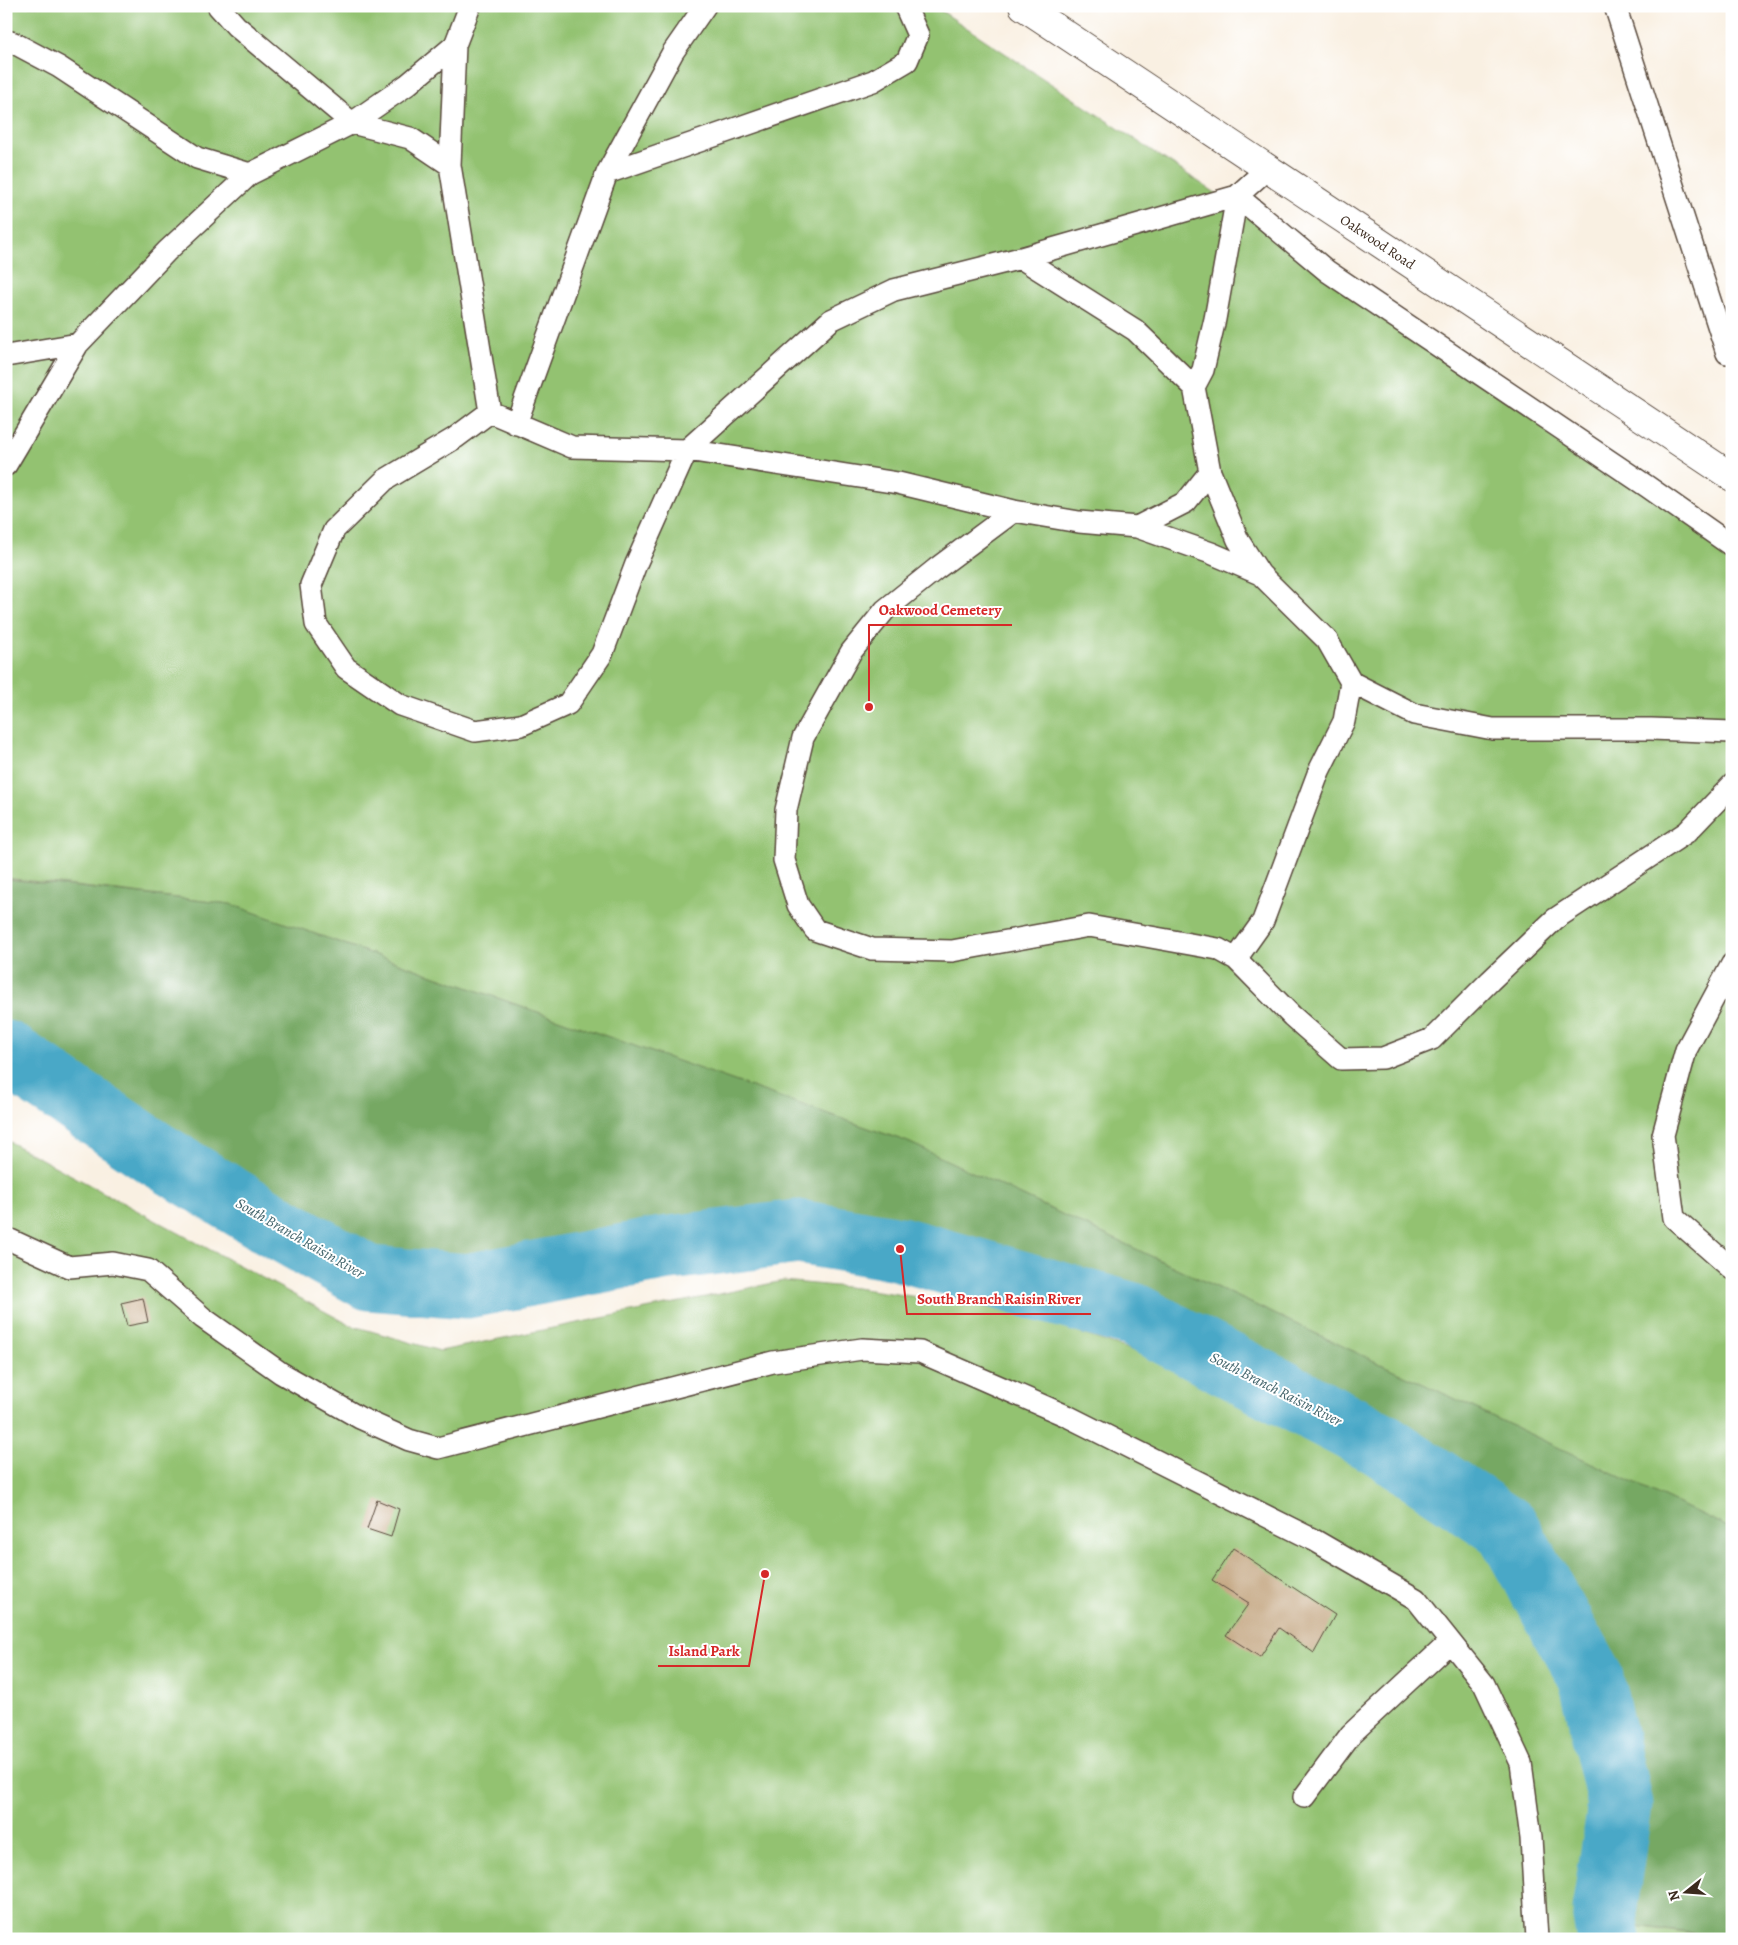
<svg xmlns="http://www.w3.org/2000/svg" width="1738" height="1945" font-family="Alegreya,serif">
<rect width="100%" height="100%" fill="#fff"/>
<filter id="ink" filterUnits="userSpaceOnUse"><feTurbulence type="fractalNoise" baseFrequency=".02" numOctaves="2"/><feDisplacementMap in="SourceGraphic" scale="10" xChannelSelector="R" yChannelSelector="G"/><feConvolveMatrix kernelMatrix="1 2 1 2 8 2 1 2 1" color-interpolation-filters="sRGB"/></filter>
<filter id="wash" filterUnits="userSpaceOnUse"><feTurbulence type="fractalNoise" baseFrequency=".0096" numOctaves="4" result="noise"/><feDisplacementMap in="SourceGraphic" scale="20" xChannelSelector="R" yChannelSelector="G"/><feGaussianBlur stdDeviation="1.12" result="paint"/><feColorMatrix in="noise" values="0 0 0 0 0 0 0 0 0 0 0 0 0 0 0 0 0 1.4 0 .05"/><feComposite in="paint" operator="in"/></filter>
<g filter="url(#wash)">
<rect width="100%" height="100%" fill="#f9f0e2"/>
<path fill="#93c271" stroke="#677648" d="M6,6H934L1732,536V1529L908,1142L230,904L6,878Z
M6,1140L350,1325L440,1351L783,1281L856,1288L1013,1311L1233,1384L1390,1462L1499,1536L1546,1611L1635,1926L1729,1939H6Z"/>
<path fill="#76a863" stroke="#586940" d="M6,879L230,904L908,1142L1732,1529V1938L1635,1926L1604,1912L1620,1805L1591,1678L1507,1528L1381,1444L1133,1315L900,1249L798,1232L467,1286L369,1278L6,1050Z"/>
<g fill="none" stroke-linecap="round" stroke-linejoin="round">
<path stroke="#48a8c7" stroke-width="65" d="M6,1053L153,1152L269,1222L369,1278L467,1286L662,1249L798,1232L900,1249L1133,1315L1381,1444L1507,1528L1591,1678L1620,1805L1604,1912L1609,1939"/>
</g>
<g id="blocks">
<path fill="#c2a47f" d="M143,1298L148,1322L127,1326L121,1303Z
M377,1500L399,1509L391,1537L367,1529Z
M1233,1548L1335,1615L1314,1653L1279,1628L1260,1657L1226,1635L1249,1603L1212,1580Z"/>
</g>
</g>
<g filter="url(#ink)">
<use href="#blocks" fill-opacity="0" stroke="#58483b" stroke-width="1"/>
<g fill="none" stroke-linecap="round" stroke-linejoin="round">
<defs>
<path id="service" d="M218,6L236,26L352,123L410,138L450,165L455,45L470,6
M1615,6L1727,353
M6,41L14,43L59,67L197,158L250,174
M450,165L490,412L572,447L687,450L898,483L1014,511L1079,522L1137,527L1186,502L1210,472L1194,387
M607,173L873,81L907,61L918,35L905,6
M1021,258L1135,330L1194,387L1203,370L1215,319L1237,196L1327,271L1648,487L1732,546
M6,356L78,344L167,251L250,174L352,123L407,85L455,45
M490,412L455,438L385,480L334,530L311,585L316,624L346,668L400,705L475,731L521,725L568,704L602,654L636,564L687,450L831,320L894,290L1021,258L1237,196L1268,168
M516,424L607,173L673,52L705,6
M6,465L78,344
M1014,511L936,569L885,610L851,652L803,738L786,810L784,860L798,905L815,930L872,949L952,951L1089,926L1218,949L1236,959L1263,921L1319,771L1344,721L1351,682L1327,640L1260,574L1238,540L1210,472
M1137,527L1211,553L1260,574
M1351,682L1414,714L1493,729H1651L1732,732
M1236,959L1292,1016L1341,1059L1383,1058L1432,1039L1490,981L1555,919L1687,832L1732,785
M1732,964L1686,1050L1663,1135L1674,1218L1732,1269
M6,1238L69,1267L113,1263L148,1270L203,1318L281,1373L360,1418L409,1440L438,1448L773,1362L862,1349L920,1352L1069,1417L1314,1540L1416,1599L1484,1684L1521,1763L1531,1838L1537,1939
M1304,1797L1351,1734L1450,1642"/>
<g id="tertiary">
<path id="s1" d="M1023,6L1732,477"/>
</g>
</defs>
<use href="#service" stroke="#58483b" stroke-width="24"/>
<use href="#tertiary" stroke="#58483b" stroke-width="30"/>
<use href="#service" stroke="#fff" stroke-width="21"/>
<use href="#tertiary" stroke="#fff" stroke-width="28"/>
</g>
</g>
<g text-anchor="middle" stroke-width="4" stroke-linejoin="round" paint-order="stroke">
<g font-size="14" fill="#3b2a1e" stroke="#fff">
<text dy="5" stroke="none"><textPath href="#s1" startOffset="426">Oakwood Road</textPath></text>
</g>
<g font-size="15" font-style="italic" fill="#41636a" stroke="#fff">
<text transform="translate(300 1238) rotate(30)" y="5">South Branch Raisin River</text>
<text transform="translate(1276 1389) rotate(27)" y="5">South Branch Raisin River</text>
</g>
</g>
<path fill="none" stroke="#d62828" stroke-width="2" d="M869 707L869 625H1012M900 1249L907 1314H1091M765 1574L749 1666H658"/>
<g fill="#d62828" stroke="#fff" stroke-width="2">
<circle cx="869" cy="707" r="5"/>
<circle cx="900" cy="1249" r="5"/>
<circle cx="765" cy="1574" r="5"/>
</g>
<g font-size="15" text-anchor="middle" font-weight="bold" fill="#d62828" stroke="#fff" stroke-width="4" stroke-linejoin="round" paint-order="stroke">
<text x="940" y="615">Oakwood Cemetery</text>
<text x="999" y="1304">South Branch Raisin River</text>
<text x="704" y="1656">Island Park</text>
</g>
<rect width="1738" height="1945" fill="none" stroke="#fff" stroke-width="25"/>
<g transform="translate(1686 1892) rotate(253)" stroke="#ffffff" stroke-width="4" paint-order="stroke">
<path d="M0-4L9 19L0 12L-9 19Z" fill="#3b2a1e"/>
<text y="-8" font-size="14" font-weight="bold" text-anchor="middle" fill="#3b2a1e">N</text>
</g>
</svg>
